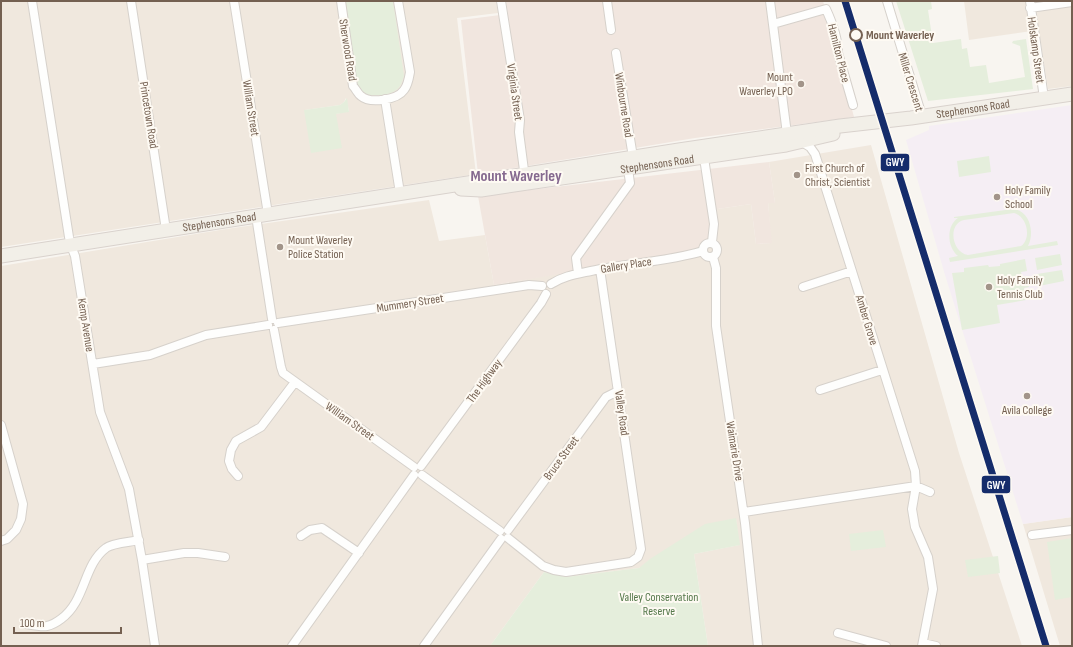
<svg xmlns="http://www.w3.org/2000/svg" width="1073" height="647" font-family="'Sofia Sans Condensed',sans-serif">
<rect width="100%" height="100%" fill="#f8f5f0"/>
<path fill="#f0e8de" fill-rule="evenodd" d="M1,1H496L498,13L457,18L476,174L1,247ZM346,98L349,111L336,114L305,110L340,105L344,102Z
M964,1H1072V86L1048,89L1039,30L969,40Z
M871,145L959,453L1022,646H708L694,554L739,545L736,519L639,568L566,577L544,572L490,646H1V266L226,229L429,200L439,241L485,235L494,285L700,248L709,239L711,210L751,204L756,244L771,243L768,202L775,203L769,162Z
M1072,517V646H1060L1023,524Z"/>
<path fill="#f1e6df" d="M506,1H823L854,117L695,138L478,174L461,20L508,14Z
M769,162L775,203H768L772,243L756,244L751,204L711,210L709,239L702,243L700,248L689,252L494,285L478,196Z"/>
<path fill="#f5eef4" d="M1072,105V517L1023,524L945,275L906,140L929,130V126Z"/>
<path fill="#e5eedc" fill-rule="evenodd" d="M345,1H393L404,76C402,81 401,87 396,90C390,96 371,97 364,93C362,91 359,88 357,86Z
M896,1H931L932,9L928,10L933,43L961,39L962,49L967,48L970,67L986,65L989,83L1025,77L1020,46L1012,43L1013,41L1026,39L1033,89L928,101Z
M347,98L349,112L336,114L342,148L311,153L304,110L340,105L344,102Z
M989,156L991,172L959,177L957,161Z
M1013,209C1030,210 1035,233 1028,246L1057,241L1058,245L950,262L949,258L958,256C947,247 946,226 958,218H954V217ZM1014,213C1027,216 1032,238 1021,246L968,255C952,253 947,224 964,220Z
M1060,254L1062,265L1037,270L1035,258Z
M1025,259L1027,271L1021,272L1022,276H1027L1029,287L1024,288L1026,300L997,305L1000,323L962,330L952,273L964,272V268L988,265L989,267L1000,266V264Z
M1062,270L1064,281L1039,286L1037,274Z
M736,518L740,545L694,554L708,646H490L544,572L566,577L639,568L650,559L705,524Z
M883,530L886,547L851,551L849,534Z
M1072,538V597L1055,600L1047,542Z
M998,556L1000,573L968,577L965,560Z"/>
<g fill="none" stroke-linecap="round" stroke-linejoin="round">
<defs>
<path id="street" d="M32,1L69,237L71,246L75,256L100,412L129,489L142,560L155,646
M131,1L166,230
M234,1L268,214
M341,1L353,86C356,89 358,94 361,96C370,104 397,100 404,90C408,85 409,78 410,72L398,1
M501,1L520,120L519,132L525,178
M607,1L611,30
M770,1L787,134
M887,1L922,116
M1030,1L1044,98
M1030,8L1072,2
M773,24L826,9C832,22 838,38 838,53L853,105
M616,53L633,157
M385,99L400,193
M704,158L714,224L712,242
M256,216L272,319
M703 250a7 7 0 1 1 14 0a7 7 0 1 1-14 0Z
M713,257L716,268V326L745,523L758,646
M578,273L576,258L630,183L628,169
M551,284C563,276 577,274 591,271C628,263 667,262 703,251
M803,287L852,271
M278,323L529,285L542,286
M274,330L281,367L283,373L414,467
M93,364L150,355L206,335L268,325
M820,390L882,370
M1,425L23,504L21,519L16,530L7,539L1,541
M421,466L541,303L546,294
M422,475L500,531
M238,476L232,469L229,461L231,450L236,441L261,427L295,382
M744,512L916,486L915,471L815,154L810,147L802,142
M508,530L606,397L618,391
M1032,535L1072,530
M301,536L310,530L322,528L359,553
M508,538L543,566L554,570L566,572L631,562L638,557L641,549L600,269
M142,560L184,553H198L225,557
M26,624C32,625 41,627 47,626C52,625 57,622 61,619C86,601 83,565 106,548C112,543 131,542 139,540
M838,633L886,646
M923,643L936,646
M292,646L414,475
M424,646L501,539
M922,646L933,589L928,557L915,527L912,509L916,486L930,492"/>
<g id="primary">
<path id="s1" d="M461,189L481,190L786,145L833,134"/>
<path id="s2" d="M1,256L679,150L840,126L911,118L1072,94"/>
</g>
</defs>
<use href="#street" stroke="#d6d1cb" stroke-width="10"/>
<use href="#primary" stroke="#d9d2cd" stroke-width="15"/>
<use href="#street" stroke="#fefefd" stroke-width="8"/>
<use href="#primary" stroke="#f2efe8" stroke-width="13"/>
<defs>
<path id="rail-1" d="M845,1L1046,646"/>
</defs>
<use href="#rail-1" stroke="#fefaf3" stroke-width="10"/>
<use href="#rail-1" stroke="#152c6b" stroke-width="7"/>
</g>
<circle fill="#fefaf3" stroke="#746051" stroke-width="2" cx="856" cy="35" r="6"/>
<g fill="#a29489" stroke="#fefaf3" stroke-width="1.5">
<circle cx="801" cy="84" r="4"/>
<circle cx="797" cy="175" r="4"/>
<circle cx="997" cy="197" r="4"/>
<circle cx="280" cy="247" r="4"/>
<circle cx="989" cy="287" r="4"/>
<circle cx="1027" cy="396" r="4"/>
</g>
<g text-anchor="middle" stroke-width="4" stroke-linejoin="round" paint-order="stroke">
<g font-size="12" font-weight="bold" fill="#746051" stroke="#fefaf3" text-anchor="start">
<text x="866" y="39">Mount Waverley</text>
</g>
<g font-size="12" fill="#746051" stroke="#fefaf3">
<text transform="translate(348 50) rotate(81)" y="4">Sherwood Road</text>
<text transform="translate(1036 50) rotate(82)" y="4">Holskamp Street</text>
<text transform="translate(839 53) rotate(76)" y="4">Hamilton Place</text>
<text transform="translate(911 82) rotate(73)" y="4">Miller Crescent</text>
<text transform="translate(515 92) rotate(82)" y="4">Virginia Street</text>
<text transform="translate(624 105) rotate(81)" y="4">Winbourne Road</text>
<text transform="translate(251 108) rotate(81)" y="4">William Street</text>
<text dy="4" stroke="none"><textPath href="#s2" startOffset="983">Stephensons Road</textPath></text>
<text transform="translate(149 115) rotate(81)" y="4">Princetown Road</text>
<text dy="4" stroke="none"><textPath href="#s1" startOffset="198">Stephensons Road</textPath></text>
<text dy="4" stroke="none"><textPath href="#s2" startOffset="221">Stephensons Road</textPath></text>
<text transform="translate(626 265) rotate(-9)" y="4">Gallery Place</text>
<text transform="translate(410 303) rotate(-9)" y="4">Mummery Street</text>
<text transform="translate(867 320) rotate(73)" y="4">Amber Grove</text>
<text transform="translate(86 325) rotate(81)" y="4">Kemp Avenue</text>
<text transform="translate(484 381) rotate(-54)" y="4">The Highway</text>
<text transform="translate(622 413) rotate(82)" y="4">Valley Road</text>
<text transform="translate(350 421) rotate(35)" y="4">William Street</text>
<text transform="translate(735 451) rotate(81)" y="4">Waimarie Drive</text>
<text transform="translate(561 458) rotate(-54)" y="4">Bruce Street</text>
</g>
<g font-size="12" fill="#746051" stroke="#fefaf3" text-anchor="start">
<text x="793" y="81" text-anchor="end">Mount<tspan x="793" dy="14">Waverley LPO</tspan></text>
<text x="805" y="172">First Church of<tspan x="805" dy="14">Christ, Scientist</tspan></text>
<text x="1005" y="194">Holy Family<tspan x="1005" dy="14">School</tspan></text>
<text x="288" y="244">Mount Waverley<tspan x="288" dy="14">Police Station</tspan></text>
<text x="997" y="284">Holy Family<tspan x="997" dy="14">Tennis Club</tspan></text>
<text x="1027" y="414" text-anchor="middle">Avila College</text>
</g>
<g font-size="12" fill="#54784a" stroke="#fefaf3">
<text x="659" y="601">Valley Conservation<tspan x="659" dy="14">Reserve</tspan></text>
</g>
<g font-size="16" font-weight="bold" fill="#85698f" stroke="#fefaf3">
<text x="516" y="181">Mount Waverley</text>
</g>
</g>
<g stroke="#fefaf3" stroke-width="1.5">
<rect x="880" y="153" width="30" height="19" rx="4" fill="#152c6b"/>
<rect x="981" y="475" width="30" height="19" rx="4" fill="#152c6b"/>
</g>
<g font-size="11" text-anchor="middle" font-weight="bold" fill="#fff">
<text x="895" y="166">GWY</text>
<text x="996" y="489">GWY</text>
</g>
<rect width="1073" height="647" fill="none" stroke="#746051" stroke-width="4"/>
<path d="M14 627v6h107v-6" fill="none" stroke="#746051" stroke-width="2"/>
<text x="20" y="627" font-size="12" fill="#746051" stroke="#fefaf3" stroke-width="3" paint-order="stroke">100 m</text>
</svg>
